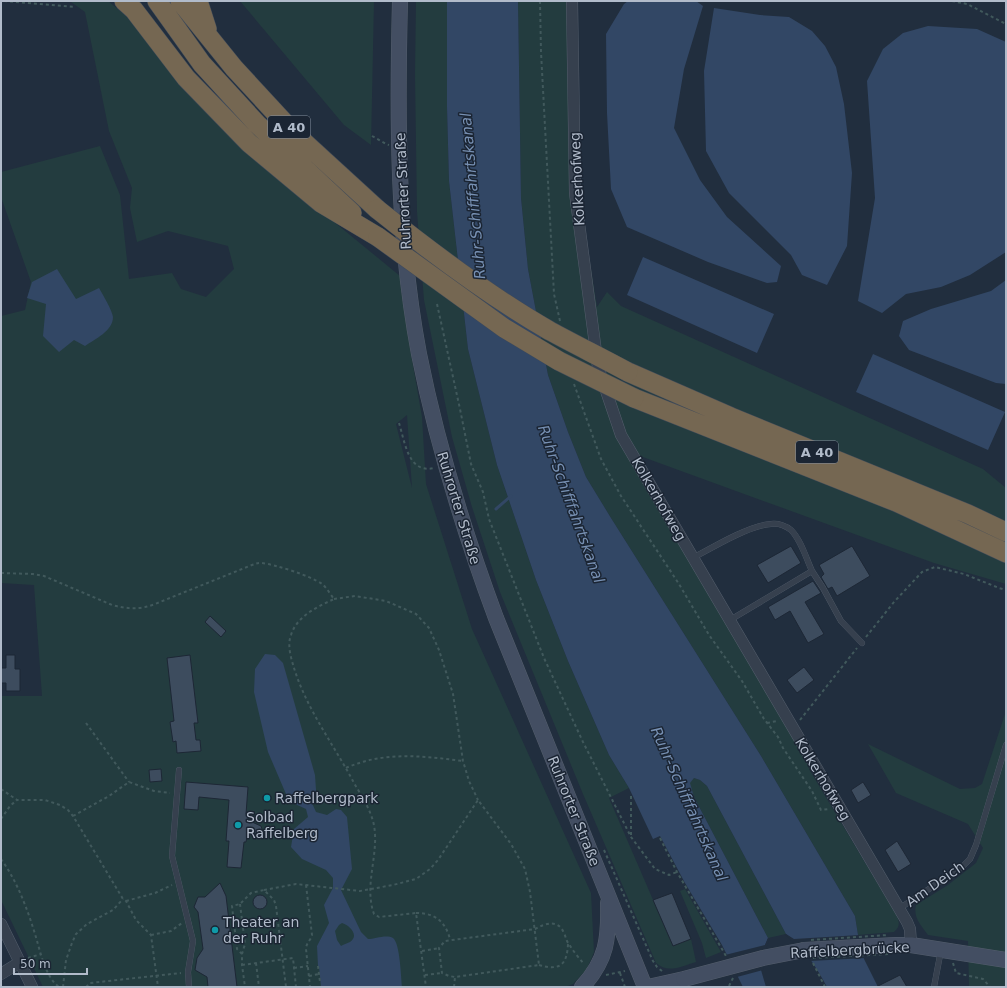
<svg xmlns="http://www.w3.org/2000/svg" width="1007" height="988" font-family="'DejaVu Sans',sans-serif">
<rect width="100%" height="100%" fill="#212e3e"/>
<path fill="#233c3f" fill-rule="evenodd" d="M52,1H108L125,15L238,143L400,276L401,290L411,354L422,417L426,484L472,629L591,893L594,952L587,969L573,984L565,987H43L1,900V696H42L34,585L1,583V316L25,310L31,282L1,197V172L100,146L120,195L129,279L172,273L181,289L206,297L234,269L228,246L168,231L137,242L130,208L132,188L109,131L85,12L71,2ZM407,415L412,488L396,424Z
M240,1H374L371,145L344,125Z
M416,1H447V107L449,181L468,349L497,465L536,580L568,661L609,755L629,788L609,798L673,946L691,939L696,962C682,966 668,974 656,963L583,794L500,592L472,507L452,437L424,300L417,212L415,74Z
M518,1H575L579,194L597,307L607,292L621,306L983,469L1006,488V584L934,563L640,456L788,714L819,763L809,769L891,906C896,915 904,924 894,932L858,935L855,916L761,756L611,518L586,477L568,432L548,375L528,269L521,198Z
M1006,711V987H969L968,941L928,935C921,925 913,918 916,905L948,885L976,863L983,848L968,824L896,793L868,744L960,789L975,788L982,784Z
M694,778L700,780L707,786L786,934L768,938L694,797L689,783Z
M685,889L721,952L706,958L702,943L680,891Z"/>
<path fill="#324765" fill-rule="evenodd" d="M447,1H518L521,198L528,269L548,375L568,432L586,477L611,518L761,756L855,916L858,935L864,959L878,987H827C816,967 805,948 786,934L707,786L700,780L694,778L690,783L694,797L768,938L765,945L761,970L766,987H743L722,945L685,883L660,836L653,839L629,788L609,755L568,661L536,580L497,465L468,349L449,181L447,107Z
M628,1H696L703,6L684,69L674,128L700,180L727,217L781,266L777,282L767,283L708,262L627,227L611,189L607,113L606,34L624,4Z
M714,8L760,15L789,17L812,31L825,46L836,67L844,104L852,173L847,246L827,285L802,275L791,255L729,193L706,151L704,71Z
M928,26L977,29L1006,42V252L970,275L941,287L906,294L882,313L858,301L875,198L867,81L883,49L903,33Z
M643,257L774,314L757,353L627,295Z
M57,269L76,299L99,288C103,295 112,310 113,317C113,331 95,339 85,346L74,340L59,352L43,336L46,304L27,298L32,282Z
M1006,280V384L996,383L909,350L899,336L903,321L931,309L991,291Z
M873,354L1005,412L988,450L856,392Z
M265,654L275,655L283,663L315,775L316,790L312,803L316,812L327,815L336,809L341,810L347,817L352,869L341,890L361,932L368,939C375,939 386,934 393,938C400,943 401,977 402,987H321L319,966H318L317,946L329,923L324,905L333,888V878L326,870L302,859L291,847L294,829L308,817L306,809L295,804L286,794L268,752L254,692L255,669ZM342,923C349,925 360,935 350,942C348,943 344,944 341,946L337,940L335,931L339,925Z"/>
<path fill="#212e3e" d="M784,934H786L794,939L860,935L866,958L810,961L792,941Z
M768,938H770L767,946L763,970L737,977L725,955L765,945Z"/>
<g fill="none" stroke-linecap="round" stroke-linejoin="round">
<path stroke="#324765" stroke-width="3" d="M496,509L511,496"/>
</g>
<path fill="#3d4c5e" stroke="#1d2735" d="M791,546L801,563L768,583L757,565Z
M852,546L870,576L837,596L832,587L828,589L821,577L824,574L819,565Z
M813,581L821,593L805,602L824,634L808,643L790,611L775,620L768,607Z
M210,616L226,631L221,637L205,622Z
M6,655H15V669H20V691H6V683H1V668H6Z
M190,655L198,723H194L196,740H200L201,751L177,753L176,741L173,742L170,722L174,721L167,658Z
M804,667L814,680L797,693L787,680Z
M161,769L162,781L150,782L149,770Z
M186,782L248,787L246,814H248V821L252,822L261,826L262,829L261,833L257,834L249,831V836H247L246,842H244L241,868L227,867L229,841H226L229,800L199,797L198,810L184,809Z
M863,782L871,795L858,803L851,790Z
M897,841L911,864L898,872L885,850Z
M220,883L226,896L237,987H208L207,977L195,970L197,958L203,949L198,912L194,907L198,897H205Z
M672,893L691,939L673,946L653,900Z
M253 902a7 7 0 1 1 14 0a7 7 0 1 1-14 0Z
M900,975L907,987H876Z"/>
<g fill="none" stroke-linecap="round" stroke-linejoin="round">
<defs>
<path id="lane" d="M693,558C713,547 750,525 771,524C778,523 786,526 791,530C801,540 806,558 812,571
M730,620L812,571L823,588L841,621L862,643
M179,770L172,856L193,941L188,972L189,987
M900,908L961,868L970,859L976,845L1006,745
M934,987L941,950"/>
<path id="street" d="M572,1L575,193L598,367L621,435L907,922L910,929L911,945
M1,924L32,987
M1,974L20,962"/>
<path id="secondary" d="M400,1C397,118 397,238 419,354C437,444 464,532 496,618L645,987
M804,950L895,945H911L1006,960
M582,987C607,960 609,938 608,903
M648,987L684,979"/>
<path id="highway" d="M124,1L134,10L186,78L249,143L321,203L378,237
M157,1L202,64L257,124L352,213
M180,1L234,68L294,133L377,209
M198,1L207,29
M628,372L731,417L968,514L1006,532
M634,398L896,502L1006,553"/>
</defs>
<use href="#lane" stroke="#545e6c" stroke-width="6"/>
<use href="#street" stroke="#545e6c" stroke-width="12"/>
<use href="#secondary" stroke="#545e6c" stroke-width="16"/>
<use href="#highway" stroke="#414b59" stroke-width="20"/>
<path stroke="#41595c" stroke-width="2" stroke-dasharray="3 3" stroke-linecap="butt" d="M4,1L75,7
M540,1L541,52L554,294L560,321
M952,1L967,4L1006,24
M372,136L386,144L389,145
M437,304L460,409L471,464L483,492L489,519L544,658L583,742L631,837L655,869L669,875L677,872
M574,384L601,459L621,496L679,584L709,635L742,681L764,719L778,737L783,748L812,791L821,810L829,809
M399,423C405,442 408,474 434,468
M1,573L33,574L44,576L112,605C127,609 140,610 155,604L252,565C255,564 257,563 261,563C274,564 311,576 322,584C327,588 330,594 334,599C317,607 297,616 291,635C287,645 291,658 294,668C307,710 334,745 354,783C361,795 369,807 373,821C381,851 363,884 374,914L379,917L416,913L426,987
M334,599L355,596L386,601L416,614L429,628L439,650L453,694L463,761L469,781L478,800
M866,637L894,602L922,572L935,567L964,574L999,588L1006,590
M800,720L857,648
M86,723L129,782
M767,723L777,721
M346,768C384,751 423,756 463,761
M1,789L17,800H45L60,805L68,810L73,816L123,899L126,901L136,920L151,935L158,987
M631,796V836
M73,816L109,796L129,782L154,791L170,793
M1,819L10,806L17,800
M660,838L677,872L726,956
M604,850L653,961L657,967L662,971
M1,859C17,881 27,908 35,934C40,950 45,977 59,987
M306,885L312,935C311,940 306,943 306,949L310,987
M264,890L296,884L360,891L393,885L416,879L430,869L438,860L478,800L511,844L525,869L530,892L539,965L455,977L449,976L442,973L439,948L445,941L535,929C546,923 558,919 564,933C566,937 566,941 569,944C573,951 579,958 584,964
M126,901L155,893L172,885
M240,904L245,944L242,954V965L245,987
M416,913C435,913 445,921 450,939
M151,935L171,931L182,923
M422,951L439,948
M242,954L237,949L232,906L240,904L251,893L264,890L274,900L276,906L286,987
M28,958L41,954
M256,963L259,987
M813,963L825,987
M953,963L956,973L983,979L990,987
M242,965L293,958L296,987
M539,965C560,971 567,965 568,944
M318,966L320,982
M294,968L308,966
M620,973L625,987
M425,975L442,973
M606,975L625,971
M309,976L319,974
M729,986L733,978
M63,987L66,960L72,943L76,934L87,924L113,910L123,899
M86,987L90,983L181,973
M454,987L455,977"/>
<use href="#lane" stroke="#36404e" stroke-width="5.5"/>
<use href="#street" stroke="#36404e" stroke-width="11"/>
<use href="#secondary" stroke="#434e62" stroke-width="15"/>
<use href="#highway" stroke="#756752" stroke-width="19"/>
<defs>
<path id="secondary-bridge" d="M684,979L763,958L804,950"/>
<path id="highway-bridge" d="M377,209C432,253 489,296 550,331C576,345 602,358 628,372
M378,237L504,328L559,361L634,398"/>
</defs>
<use href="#secondary-bridge" stroke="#545e6c" stroke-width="16" stroke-linecap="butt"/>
<use href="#highway-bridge" stroke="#414b59" stroke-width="20" stroke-linecap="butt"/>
<path stroke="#41595c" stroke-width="2" stroke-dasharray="3 3" stroke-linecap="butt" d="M811,940L888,935
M813,958L889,954"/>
<use href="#secondary-bridge" stroke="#434e62" stroke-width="15"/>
<use href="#highway-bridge" stroke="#756752" stroke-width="19"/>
</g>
<g fill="#0f9aa8" stroke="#1b2533" stroke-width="1.5">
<circle cx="267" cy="798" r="4"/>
<circle cx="238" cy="825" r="4"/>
<circle cx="215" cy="930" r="4"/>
</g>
<g text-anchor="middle" stroke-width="3" stroke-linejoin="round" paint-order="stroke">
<g fill="#1b2533" stroke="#848e9d" stroke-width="1">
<rect x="268" y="116" width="42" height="22" rx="3"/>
<rect x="796" y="441" width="42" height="22" rx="3"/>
</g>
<g font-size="13" font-weight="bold" fill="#b1bbca">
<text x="289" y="132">A 40</text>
<text x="817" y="457">A 40</text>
</g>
<g font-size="14" fill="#b1bbca" stroke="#1b2533">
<text transform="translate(577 179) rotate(-93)" y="5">Kolkerhofweg</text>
<text transform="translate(403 191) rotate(-93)" y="5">Ruhrorter Straße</text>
<text transform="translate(659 499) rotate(60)" y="5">Kolkerhofweg</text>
<text transform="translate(459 508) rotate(73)" y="5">Ruhrorter Straße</text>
<text transform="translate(823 779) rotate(59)" y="5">Kolkerhofweg</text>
<text transform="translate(574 811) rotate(68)" y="5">Ruhrorter Straße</text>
<text transform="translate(935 884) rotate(-35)" y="5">Am Deich</text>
<text transform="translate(850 950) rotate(-3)" y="5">Raffelbergbrücke</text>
</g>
<g font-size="14" fill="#b1bbca" stroke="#1b2533" text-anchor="start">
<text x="275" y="803">Raffelbergpark</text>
<text x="246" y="822">Solbad<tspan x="246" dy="16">Raffelberg</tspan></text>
<text x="223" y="927">Theater an<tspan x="223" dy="16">der Ruhr</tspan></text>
</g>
<g font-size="15" font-style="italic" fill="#7790b3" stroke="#1b2533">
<text transform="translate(473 196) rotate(-95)" y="5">Ruhr-Schifffahrtskanal</text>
<text transform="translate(571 504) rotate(70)" y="5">Ruhr-Schifffahrtskanal</text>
<text transform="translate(689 804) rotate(66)" y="5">Ruhr-Schifffahrtskanal</text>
</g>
</g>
<rect width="1007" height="988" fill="none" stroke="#b1bbca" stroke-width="4"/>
<path d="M14 968v6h73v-6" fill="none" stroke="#b1bbca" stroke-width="2"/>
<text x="20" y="968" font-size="12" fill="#b1bbca" stroke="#1b2533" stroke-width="3" paint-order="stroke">50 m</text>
</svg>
